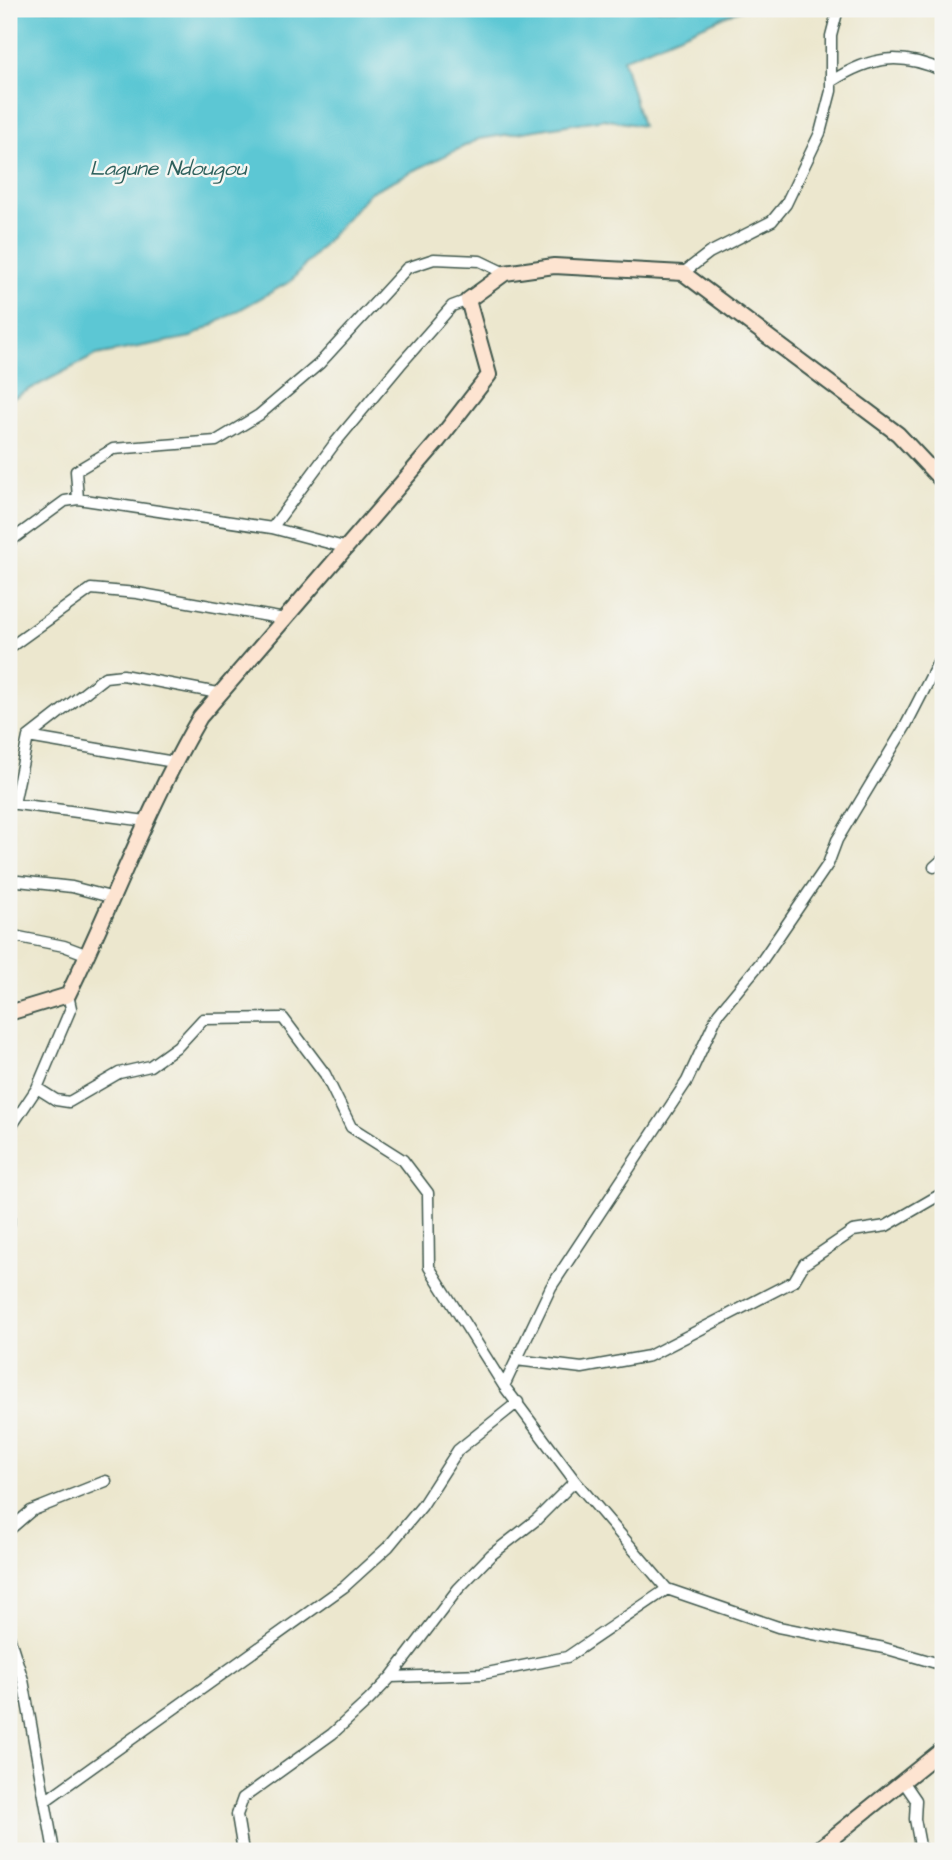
<svg xmlns="http://www.w3.org/2000/svg" width="952" height="1860" font-family="'Architects Daughter',sans-serif">
<rect width="100%" height="100%" fill="#f6f6f2"/>
<filter id="ink" filterUnits="userSpaceOnUse"><feTurbulence type="fractalNoise" baseFrequency=".0143" numOctaves="2"/><feDisplacementMap in="SourceGraphic" scale="14" xChannelSelector="R" yChannelSelector="G"/><feConvolveMatrix kernelMatrix="1 2 1 2 8 2 1 2 1" color-interpolation-filters="sRGB"/></filter>
<filter id="wash" filterUnits="userSpaceOnUse"><feTurbulence type="fractalNoise" baseFrequency=".00686" numOctaves="4" result="noise"/><feDisplacementMap in="SourceGraphic" scale="28" xChannelSelector="R" yChannelSelector="G"/><feGaussianBlur stdDeviation="1.57" result="paint"/><feColorMatrix in="noise" values="0 0 0 0 0 0 0 0 0 0 0 0 0 0 0 0 0 1.4 0 .05"/><feComposite in="paint" operator="in"/></filter>
<g filter="url(#wash)">
<rect width="100%" height="100%" fill="#ece7ce"/>
<path fill="#5bc7d4" stroke="#3d8284" stroke-width="2" d="M9,9H742L623,59L642,126L604,119L479,139L370,192L291,281L191,337L96,355L9,400Z"/>
</g>
<g filter="url(#ink)">
<g fill="none" stroke-linecap="round" stroke-linejoin="round">
<defs>
<path id="street" d="M832,81C871,56 901,52 943,71
M683,273L709,253L772,221L786,204L820,133L831,91V36L838,9
M78,499L76,471L113,449L216,441L259,415L319,364L407,268L434,259L480,261L505,273
M272,528L344,547
M9,542L65,501L78,499L272,528L335,443L400,365L452,306L468,300
M9,648L91,589L137,593L285,619
M28,737L105,677L123,675L218,693
M9,803L146,821
M14,804L28,737L174,762
M934,867L943,859
M9,880L72,887L114,898
M9,935L64,946L88,955
M37,1088L56,1100L69,1102L119,1073L150,1066L178,1046L203,1019L283,1018L325,1074L351,1127L403,1160L428,1193L429,1267L504,1386L575,1481L667,1589L778,1627L884,1648L943,1665
M9,1130L37,1088L71,1008L68,995
M9,1215V1224
M516,1360L582,1368L649,1356L794,1281L804,1264L853,1231L886,1226L943,1193
M504,1386L551,1287L687,1081L718,1014L761,962L828,864L837,840L905,727L943,653
M9,1530L31,1511L106,1481
M9,1636L23,1680L54,1851
M391,1677L482,1674L567,1657L667,1589
M903,1781L916,1800L915,1819L921,1851
M45,1801L344,1587L388,1547L422,1506L458,1450L518,1402
M243,1851L237,1815L243,1798L332,1734L369,1700L391,1677L458,1589L491,1555L536,1520L575,1481"/>
<path id="secondary" d="M9,1013L68,995C113,903 148,806 200,717L438,441L489,375L468,300L505,273L554,266L683,273L898,434L943,482
M816,1851L943,1749"/>
</defs>
<use href="#street" stroke="#3e564b" stroke-width="13"/>
<use href="#secondary" stroke="#3e564b" stroke-width="18"/>
<use href="#street" stroke="#fff" stroke-width="10"/>
<use href="#secondary" stroke="#fde4d1" stroke-width="14"/>
</g>
</g>
<g text-anchor="middle" stroke-width="5" stroke-linejoin="round" paint-order="stroke">
<g font-size="21" font-style="italic" fill="#2e605c" stroke="#f6f6f2">
<text x="168" y="175">Lagune Ndougou</text>
</g>
</g>
<rect width="952" height="1860" fill="none" stroke="#f6f6f2" stroke-width="35"/>
</svg>
